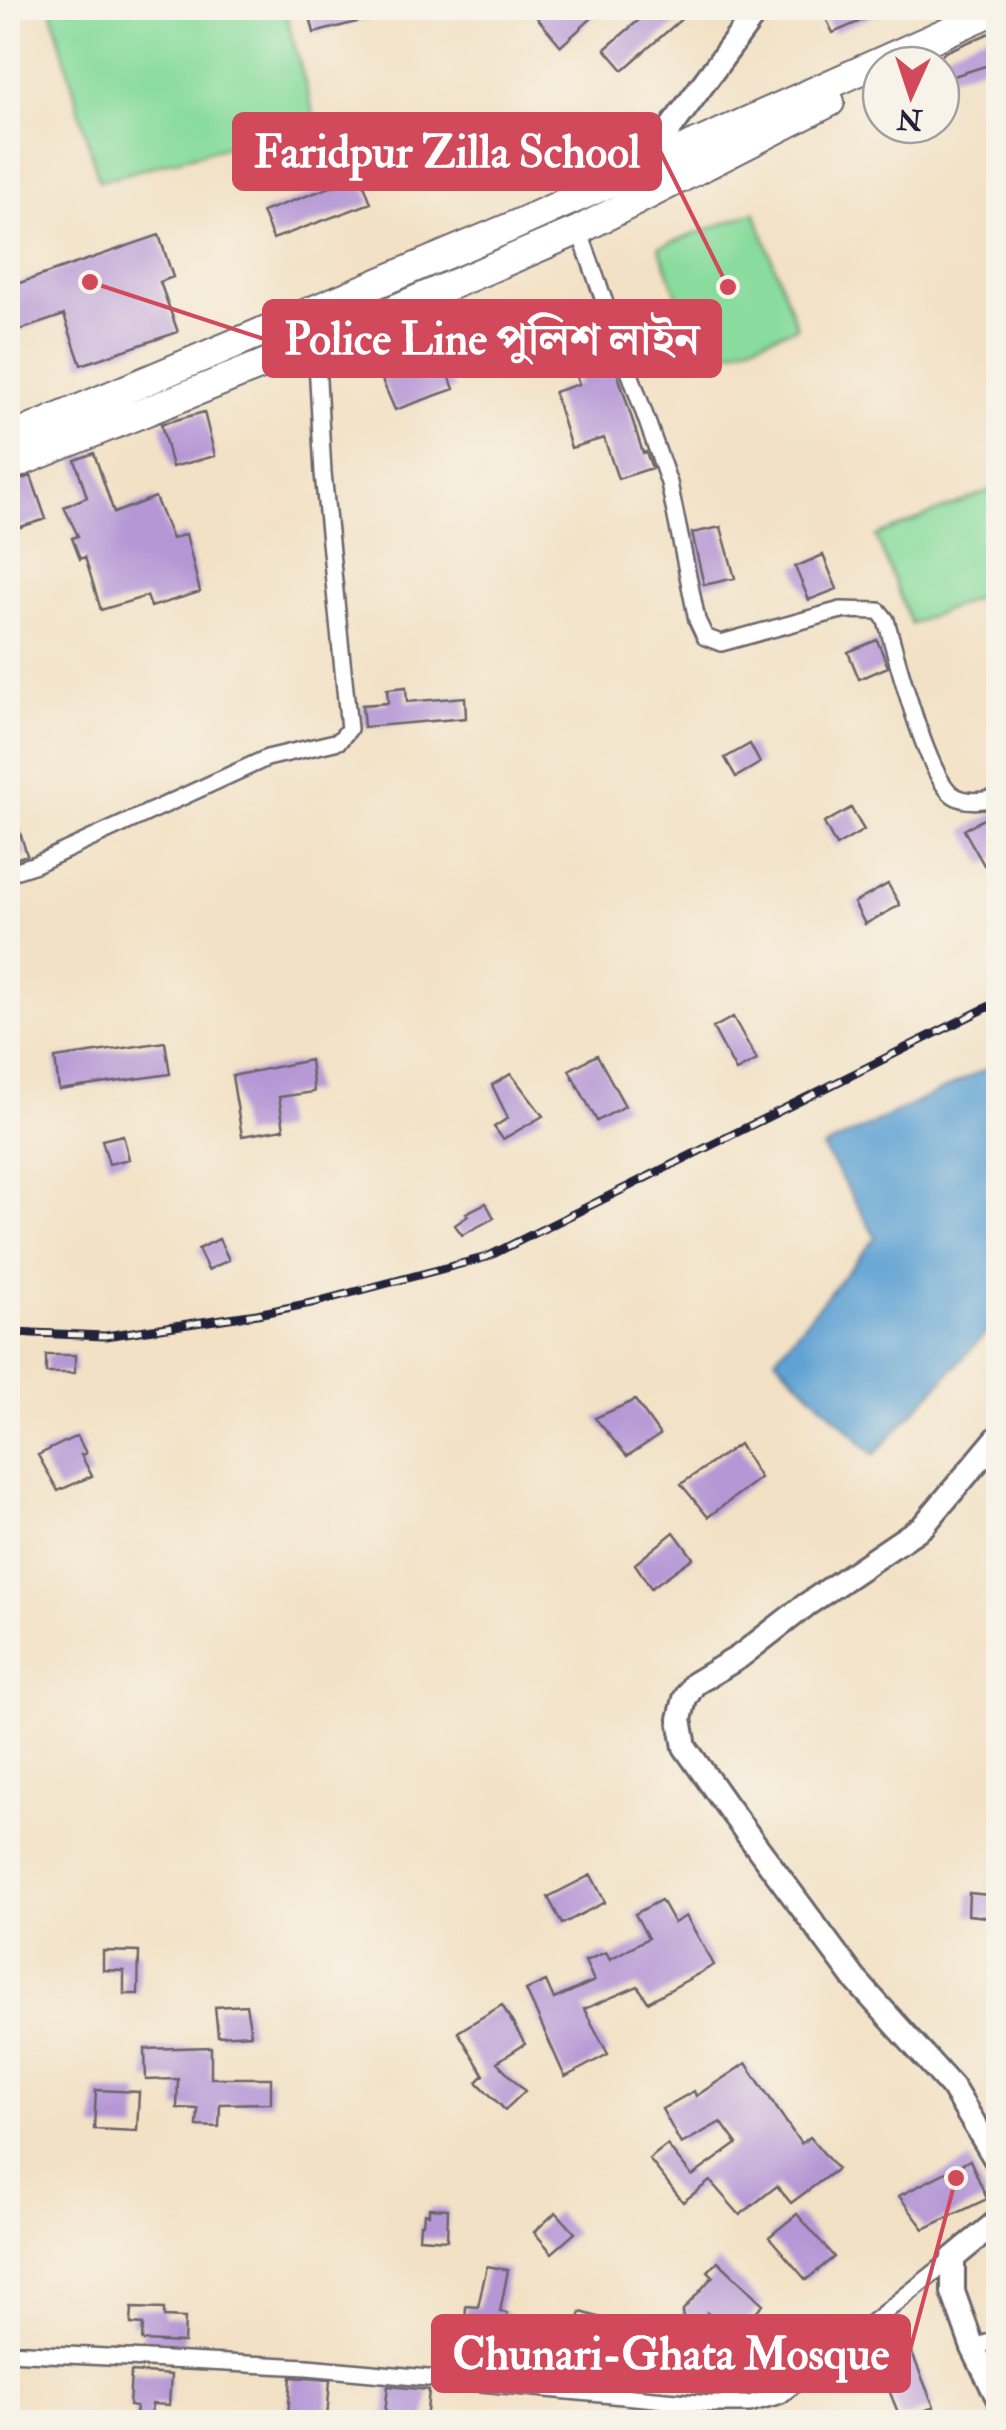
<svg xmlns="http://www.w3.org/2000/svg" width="1006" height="2430" font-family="'IM FELL Double Pica','Noto Serif Bengali',serif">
<rect width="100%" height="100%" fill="#f7f3e8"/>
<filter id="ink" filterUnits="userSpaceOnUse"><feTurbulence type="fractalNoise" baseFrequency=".01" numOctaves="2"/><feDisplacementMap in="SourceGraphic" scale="20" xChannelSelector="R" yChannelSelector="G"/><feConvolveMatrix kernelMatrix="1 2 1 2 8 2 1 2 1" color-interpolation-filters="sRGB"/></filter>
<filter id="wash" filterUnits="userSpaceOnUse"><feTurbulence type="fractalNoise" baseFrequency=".0048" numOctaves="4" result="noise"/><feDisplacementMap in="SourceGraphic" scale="40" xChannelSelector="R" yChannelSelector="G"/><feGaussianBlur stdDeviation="2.25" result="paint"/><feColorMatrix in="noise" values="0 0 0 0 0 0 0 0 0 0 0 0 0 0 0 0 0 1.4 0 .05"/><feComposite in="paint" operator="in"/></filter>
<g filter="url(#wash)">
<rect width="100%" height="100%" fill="#f2e1c5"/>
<path fill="#89dc9d" stroke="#567f6c" stroke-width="2.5" d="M51,8H284L316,122L99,181Z
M755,212L797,327L702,362L659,247Z
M998,487V589L911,624L876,536Z"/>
<path fill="#5fa2d3" stroke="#406287" stroke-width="2.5" d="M998,1063V1320L874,1455L775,1358L876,1237L823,1148Z"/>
<g id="blocks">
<path fill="#b597d5" d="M308,8H395V12L314,33Z
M529,8H603L561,46Z
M653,8H679L686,15L623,70L605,49Z
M821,8H891L833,33Z
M992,32L998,50V62L941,80V56L945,52Z
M361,176L371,203L273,239L262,212Z
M159,235L173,277L160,282L178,332L81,365L64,315L14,332L8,317V287Z
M440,350L454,389L395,410L379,373Z
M611,353L643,453L646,452L652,468L618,479L604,438L571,448L554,392L579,384L573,364Z
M204,412L215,456L172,467L161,424Z
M94,453L114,513L155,497L172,539L186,534L200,592L151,607L147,596L101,610L85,557L80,559L72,538L78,536L64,507L87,497L75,460Z
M31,476L46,519L8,531V484Z
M721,527L735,578L704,585L692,533Z
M823,555L837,589L809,600L795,567Z
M877,640L888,667L859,679L848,652Z
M406,687L407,702L465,697L466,718L364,727L362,705L388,703L387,689Z
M750,744L760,763L736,777L725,758Z
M11,804L27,855L8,861V805Z
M851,808L864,830L836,846L824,823Z
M998,811V857L984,865L964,830Z
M888,884L900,905L865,924L854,903Z
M733,1017L757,1060L736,1071L713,1028Z
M165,1042L170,1074L59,1090L55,1058Z
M597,1055L625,1106L597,1121L569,1070Z
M310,1060L314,1092L279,1097L284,1129L242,1136L232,1076Z
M511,1074L543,1116L503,1139L494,1127L508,1118L492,1085Z
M123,1135L129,1159L109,1164L102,1140Z
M486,1203L494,1218L462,1235L455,1225L468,1216L466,1213Z
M219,1239L229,1260L208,1270L198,1249Z
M46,1355H75V1373H46Z
M635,1400L660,1435L627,1456L595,1418Z
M77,1436L86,1453L81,1455L92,1476L58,1491L38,1455Z
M739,1444L760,1478L708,1517L681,1484Z
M674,1532L693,1558L651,1588L635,1564Z
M591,1875L605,1902L562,1924L548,1897Z
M969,1893L998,1896V1918L968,1915Z
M661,1900L674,1923L686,1916L714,1965L648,2002L638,1986L584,2009L608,2054L565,2077L526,1990L546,1981L554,1999L594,1981L585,1961L606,1952L610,1959L648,1938L635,1914Z
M103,1951L139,1952L138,1994H124V1971L103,1970Z
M246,2005L251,2034L218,2036L215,2007Z
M502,2005L525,2044L497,2062L525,2091L505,2110L477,2082L484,2075L458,2032Z
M211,2047V2078H271V2103L220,2104L219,2127L197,2126L198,2109L177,2108L178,2079L146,2080L145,2049Z
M746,2063L801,2144L810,2137L837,2169L791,2203L777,2186L740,2215L710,2181L683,2202L649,2159L667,2145L692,2176L737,2144L721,2122L681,2144L662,2109L694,2091L696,2096Z
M96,2090L139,2092L137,2131L94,2129Z
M970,2160L987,2199L924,2229L899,2196Z
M429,2208L448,2209L447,2240L419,2238L420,2224H423L424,2213L429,2214Z
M556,2212L575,2233L552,2253L534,2232Z
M797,2214L834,2257L806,2280L769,2237Z
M718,2261L763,2304L733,2336L707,2313L706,2332L682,2330L683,2310L713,2276L708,2271Z
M487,2266L508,2270L500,2312L507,2313L506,2367H497V2370L463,2364L466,2306L478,2307Z
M132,2308L164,2309V2317L185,2318L184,2343L142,2341L143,2325L131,2324Z
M581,2312L615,2322L608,2344L646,2351L637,2380L595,2375L596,2364L568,2355Z
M903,2331L934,2407L901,2420L870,2343Z
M131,2372L171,2375L169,2405L152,2404L150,2422H134L136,2407L129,2406Z
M291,2377L330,2380L327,2419L288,2416Z
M388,2386L429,2390L426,2422H384Z"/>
</g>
</g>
<g filter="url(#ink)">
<use href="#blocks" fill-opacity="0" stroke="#6b656b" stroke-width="2.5"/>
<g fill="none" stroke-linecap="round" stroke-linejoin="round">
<defs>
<path id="street" d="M579,230L669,483L697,620L705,637L721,643L841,610L879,611L886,620C896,655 927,777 953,795C966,804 984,800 998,798
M8,873L36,864L267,758L339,741L349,729L323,473L316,343
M973,2348L998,2339
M8,2352L307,2367L710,2404H749L781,2395L953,2258"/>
<path id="secondary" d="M642,167L759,8
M998,1437L923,1526L806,1605L739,1657L694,1684L685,1699L680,1719L685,1747L726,1805L854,1978L952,2087L998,2163
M998,2221L953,2258V2292L973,2348L998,2398"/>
<path id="highway" d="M8,439L511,227L998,9
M8,467L316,343L579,230L830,102"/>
</defs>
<use href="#street" stroke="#6b656b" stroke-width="20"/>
<use href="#secondary" stroke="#6b656b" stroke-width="28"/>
<use href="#highway" stroke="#6b656b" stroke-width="32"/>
<use href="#street" stroke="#fff" stroke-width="15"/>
<use href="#secondary" stroke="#fff" stroke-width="22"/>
<use href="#highway" stroke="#fff" stroke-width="28"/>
<defs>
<path id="rail" d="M8,1332L105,1336L257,1314L316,1302L487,1257L998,1002"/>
</defs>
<use href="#rail" stroke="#22223b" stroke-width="9"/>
<use href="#rail" stroke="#f7f3e8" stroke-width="5" stroke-dasharray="15" stroke-linecap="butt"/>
</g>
</g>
<path fill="none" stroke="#d1495b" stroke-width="4" d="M728 287L660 151M90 282L264 339M956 2178L909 2354"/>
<g fill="#d1495b" stroke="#f7f3e8" stroke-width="4">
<circle cx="728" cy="287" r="10"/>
<circle cx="90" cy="282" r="10"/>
<circle cx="956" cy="2178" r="10"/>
</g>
<g fill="#d1495b" stroke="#d1495b" stroke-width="4">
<rect x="234" y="114" width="426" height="75" rx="10"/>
<rect x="264" y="301" width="456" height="75" rx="10"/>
<rect x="433" y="2316" width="476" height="75" rx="10"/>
</g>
<g font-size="45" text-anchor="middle" font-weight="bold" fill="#fff">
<text x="447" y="167">Faridpur Zilla School</text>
<text x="492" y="354">Police Line পুলিশ লাইন</text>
<text x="671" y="2369">Chunari-Ghata Mosque</text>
</g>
<rect width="1006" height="2430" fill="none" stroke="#f7f3e8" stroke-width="40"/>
<g transform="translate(911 95) rotate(183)"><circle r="48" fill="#f7f3e8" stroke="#a29fa3" stroke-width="2.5"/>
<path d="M0-8L18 38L0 25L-18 38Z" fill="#d1495b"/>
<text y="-15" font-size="28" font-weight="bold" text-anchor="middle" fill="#22223b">N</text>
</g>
</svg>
